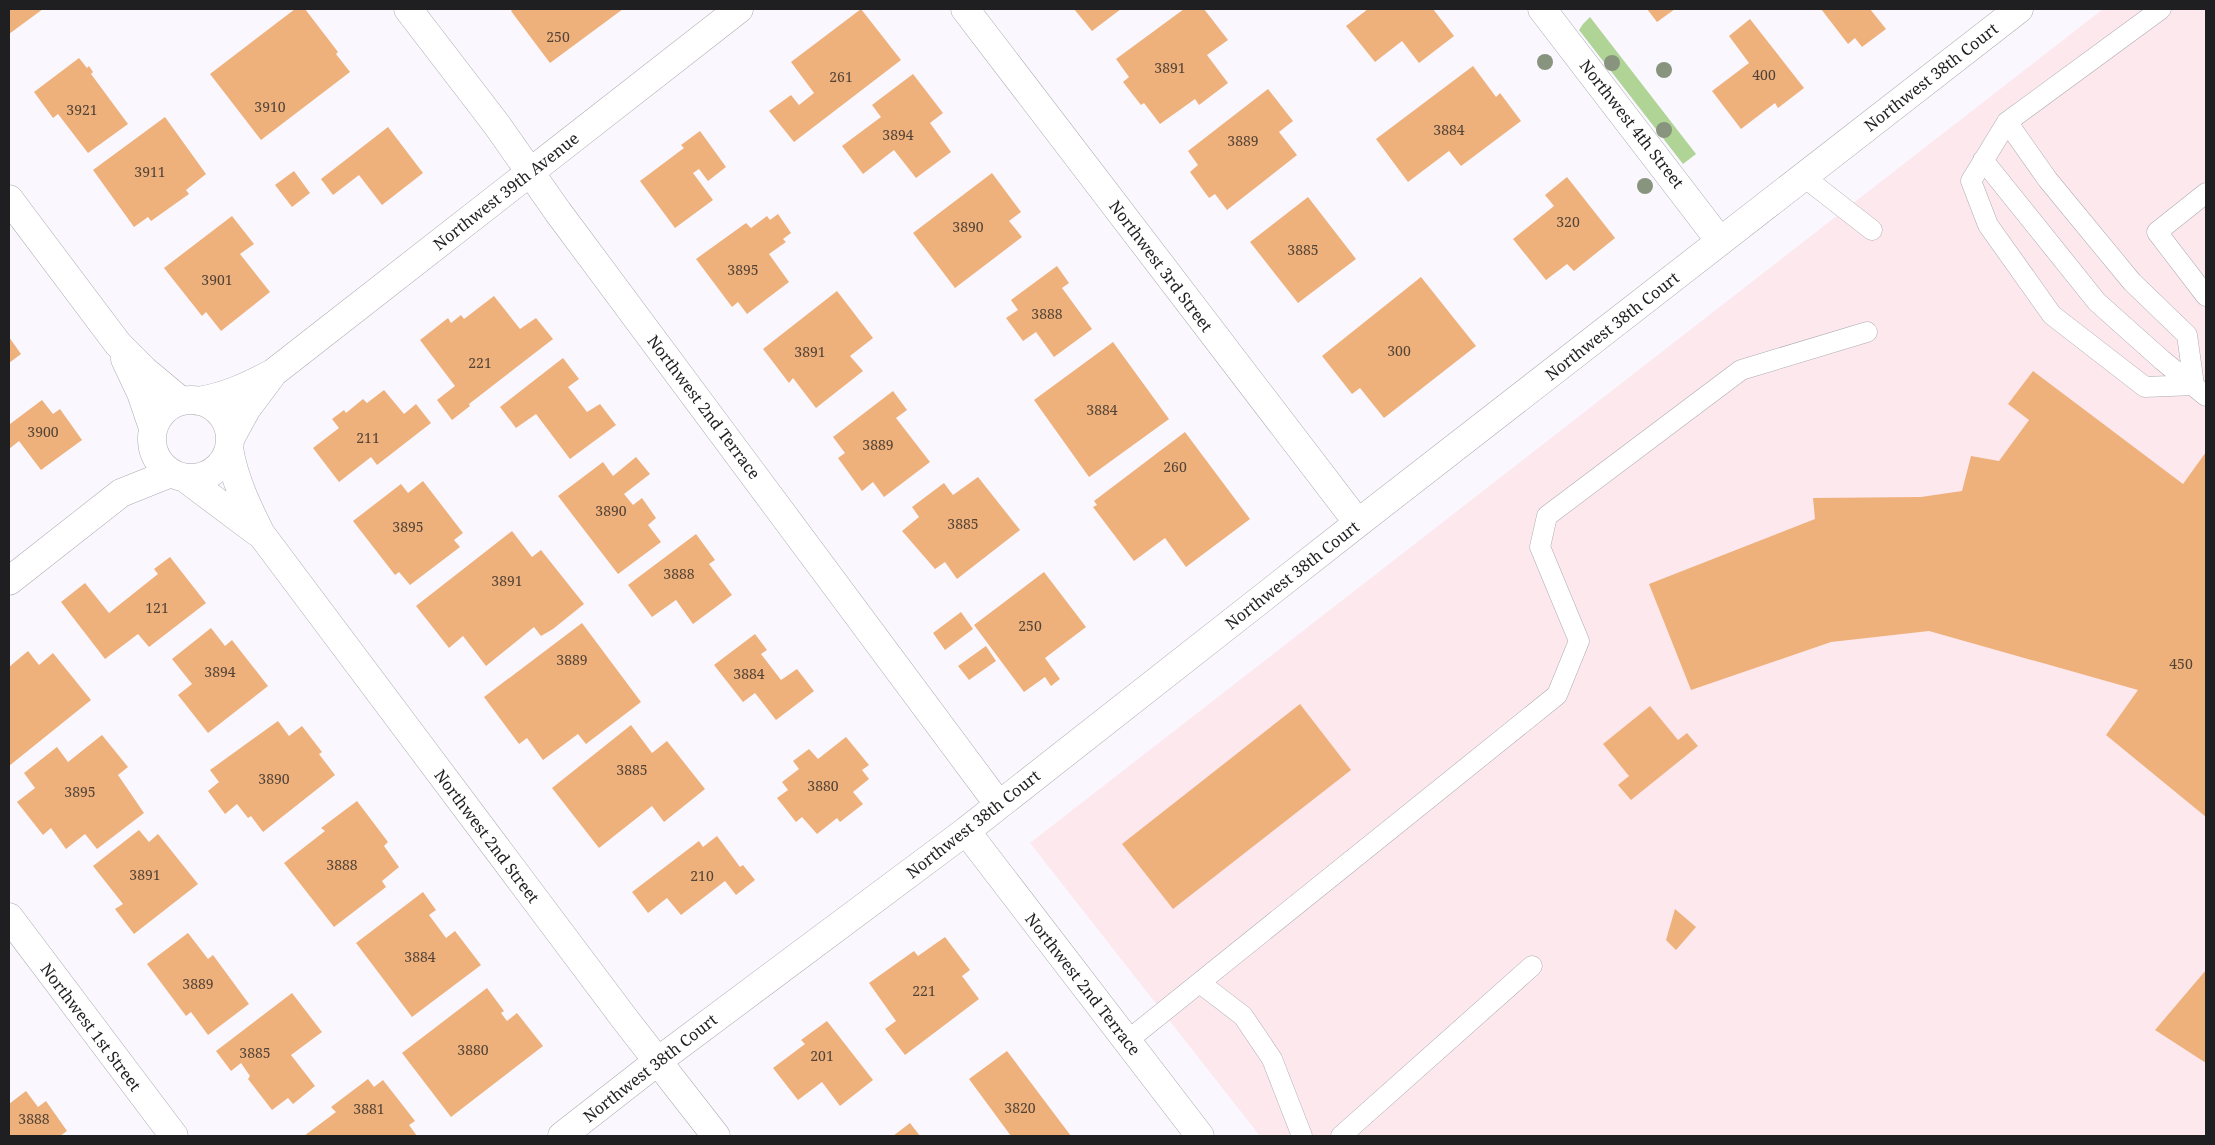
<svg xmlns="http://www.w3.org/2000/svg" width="2215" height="1145" font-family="'Noto Serif',serif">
<rect width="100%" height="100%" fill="#faf7fe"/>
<path fill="#fde8ee" d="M2103,9H2206V1136H1260L1030,843Z"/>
<path fill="#afd496" d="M1590,17L1696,154L1683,164L1579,30L1583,24Z"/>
<path fill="#efb17b" d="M9,9H43L9,34Z
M295,9H305L338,52L336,54L350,72L261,140L210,74Z
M513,9H623L550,63L511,11Z
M861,9L901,60L794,142L769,111L791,95L799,105L814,93L791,62Z
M1074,9H1121L1092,31Z
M1184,9H1204L1228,40L1207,55L1228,83L1199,105L1195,99L1160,124L1144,103L1141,105L1123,82L1129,77L1116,59Z
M1368,9H1433L1454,36L1419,63L1402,41L1375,62L1346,26Z
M1647,9H1675L1657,22Z
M1821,9H1870L1886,29L1862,47L1855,38L1848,44Z
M1750,19L1804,88L1778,108L1775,103L1741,129L1712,91L1749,63L1729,36Z
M79,58L87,68L89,66L93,72L91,74L128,124L88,153L58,114L53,118L34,92Z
M1473,66L1496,97L1500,93L1521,121L1461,166L1449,151L1408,182L1376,139Z
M913,74L943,113L930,123L951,152L916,178L894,150L863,174L842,146L881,117L872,105Z
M1268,89L1293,121L1279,132L1297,155L1227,210L1215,194L1209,198L1190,172L1198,165L1188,151Z
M165,117L206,174L186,190L189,194L151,221L148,217L134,227L93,170Z
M388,127L423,173L382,205L359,175L333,195L321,179Z
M700,131L726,167L708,181L699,169L693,173L713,200L675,228L640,181L684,148L681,145Z
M294,171L310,193L292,207L275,185Z
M992,173L1021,212L1009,221L1022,237L955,288L913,233Z
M1567,177L1615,238L1574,271L1567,264L1546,280L1513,239L1554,206L1545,195Z
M1308,197L1356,259L1298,303L1250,242Z
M778,214L791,233L783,239L786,242L769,254L789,282L747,314L738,302L732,307L696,259L746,223L751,228L767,216L770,220Z
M232,216L254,244L240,254L270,292L221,331L206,312L202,316L164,268Z
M1057,266L1069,283L1062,288L1092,329L1054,357L1036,332L1023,341L1006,318L1018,310L1011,300Z
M1421,277L1476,346L1384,418L1360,388L1352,394L1322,356Z
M837,291L873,338L850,356L863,371L816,408L793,378L789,383L763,349Z
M494,296L520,329L536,318L553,339L469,404L470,406L452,420L437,400L455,386L420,340L448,318L451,323L461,315L464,319Z
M9,337L21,354L9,363Z
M1113,342L1169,419L1089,477L1034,400Z
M563,358L579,379L568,387L587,412L600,404L616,425L570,459L536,414L516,428L500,407Z
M2033,371L2183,484L2206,452V817L2106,735L2138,690L1929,631L1831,642L1691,690L1649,584L1815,519L1813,498L1921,497L1962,491L1971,456L1999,461L2029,420L2008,404Z
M384,390L404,414L416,404L431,423L377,465L371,457L339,482L313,448L339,428L332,419L344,410L346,413L363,399L367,403Z
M893,391L907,410L896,418L930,462L884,497L873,482L862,491L838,458L845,453L833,437Z
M42,400L53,414L60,409L82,440L41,470L19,441L9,449V422L10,424Z
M1185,432L1250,519L1186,567L1165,538L1134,561L1093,507L1097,505L1094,501Z
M636,457L650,474L624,494L633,505L642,498L656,518L648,525L661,542L618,574L558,496L603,462L613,476Z
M978,477L1020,530L957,579L945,562L935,569L902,531L919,517L912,507L944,483L953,495Z
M423,481L463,533L454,540L460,547L410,585L399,572L395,575L353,521L401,484L408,493Z
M512,531L532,557L541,550L584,604L553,629L541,636L534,627L486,666L463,636L449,648L416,606Z
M696,534L715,560L709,564L732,595L693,624L676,600L652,617L628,585Z
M170,557L206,603L149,647L138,634L105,659L61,602L85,583L109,613L158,574L154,569Z
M1044,572L1086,627L1045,658L1060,679L1051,686L1045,677L1024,692L974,625Z
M961,612L973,629L945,650L933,633Z
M582,623L641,702L586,744L578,734L543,760L527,738L519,744L484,697Z
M211,628L225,646L232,640L268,686L208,733L178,695L192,684L172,659Z
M755,634L767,650L761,654L781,680L797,669L814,691L776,720L755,693L743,702L714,665Z
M986,646L996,661L969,680L958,666Z
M28,651L39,665L53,653L91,700L9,766V667Z
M1300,704L1351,770L1173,909L1122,844Z
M1650,706L1678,740L1687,733L1698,746L1631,800L1618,785L1629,776L1603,744Z
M278,721L289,736L302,726L322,752L319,754L335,775L263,832L251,816L248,818L237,804L225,814L208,791L219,782L210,770Z
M631,725L652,753L667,741L705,789L664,822L652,806L599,848L552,788Z
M102,735L128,767L118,775L144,813L97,849L85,834L66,849L51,828L43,835L17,802L35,788L24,773L57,747L68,762Z
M846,737L869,765L862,770L869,779L853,792L863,804L840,822L837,818L817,834L802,817L796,822L777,798L788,790L782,782L799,769L793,761L809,749L818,759Z
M357,801L388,842L384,846L399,867L382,881L386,887L334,927L284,863L325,831L321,828Z
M139,830L149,842L158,834L198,884L134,934L115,909L123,904L93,866Z
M717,836L740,867L743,865L755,880L736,895L725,881L681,915L667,898L648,913L632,892L699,841L703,847Z
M423,892L436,910L429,915L446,938L455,931L481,965L412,1017L356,943Z
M1675,909L1696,927L1676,950L1666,940Z
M188,933L208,959L213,955L249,1004L208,1035L191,1012L186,1016L147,964Z
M945,937L970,970L962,976L979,999L905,1055L885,1029L896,1021L869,983L914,951L918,956Z
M2206,970V1063L2155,1030Z
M487,988L504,1011L501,1013L507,1021L517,1013L543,1046L451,1117L402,1053Z
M292,993L322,1032L291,1055L315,1086L293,1104L288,1098L272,1110L248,1079L250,1076L241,1063L231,1071L216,1051Z
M827,1021L873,1080L840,1106L822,1082L798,1100L773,1068L805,1044L801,1040Z
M1007,1051L1071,1136H1011L969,1079Z
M368,1079L374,1087L383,1080L415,1121L409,1125L417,1136H304L336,1112L331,1107Z
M26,1091L38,1107L46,1101L67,1131L60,1136H9V1104Z
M910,1123L920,1136H893Z"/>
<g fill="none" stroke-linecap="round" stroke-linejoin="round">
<defs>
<path id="lane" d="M2161,9L2007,122L1971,181L1988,225L2052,315L2145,387L2194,385
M2007,122L2048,180L2132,282L2187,335L2194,385
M1983,160L2097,302L2162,360L2206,396
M1804,177L1872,230
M2206,193L2157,232L2206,296
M1200,983L1243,1016L1272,1059L1302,1136
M1127,1041L1557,695L1579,641L1540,547L1547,516L1741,370L1867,332
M1341,1136L1532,966"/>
<path id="street" d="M408,9L497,125L558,212L999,805
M965,9L1358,523
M1542,9L1720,241
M9,199L118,344L145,371L181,401
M125,359L141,393L153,428
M152 439a39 39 0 1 1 78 0a39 39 0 1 1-78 0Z
M198,401C225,397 248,386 273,373L739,9
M230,439L247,408L271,376
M229,448C234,479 247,506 261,534L624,1018L716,1136
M185,478L257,532
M9,581L121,493L171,473
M966,831L1200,1136
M9,917L174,1136
M562,1136L658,1061L966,831L1358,523L2019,9"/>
</defs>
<use href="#lane" stroke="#adaab1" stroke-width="21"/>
<use href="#street" stroke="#adaab1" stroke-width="29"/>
<use href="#lane" stroke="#fff" stroke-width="20"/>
<use href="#street" stroke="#fff" stroke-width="28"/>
</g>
<g fill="#88947d">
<circle cx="1545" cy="62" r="8"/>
<circle cx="1612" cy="63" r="8"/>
<circle cx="1664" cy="70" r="8"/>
<circle cx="1664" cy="130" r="8"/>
<circle cx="1645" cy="186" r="8"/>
</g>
<g text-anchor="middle" stroke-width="4" stroke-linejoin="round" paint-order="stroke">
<g font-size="14" fill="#534337">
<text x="558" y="42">250</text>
<text x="1170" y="73">3891</text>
<text x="1764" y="80">400</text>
<text x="841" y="82">261</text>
<text x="270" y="112">3910</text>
<text x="82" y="115">3921</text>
<text x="1449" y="135">3884</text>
<text x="898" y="140">3894</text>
<text x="1243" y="146">3889</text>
<text x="150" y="177">3911</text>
<text x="1568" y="227">320</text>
<text x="968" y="232">3890</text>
<text x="1303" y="255">3885</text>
<text x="743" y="275">3895</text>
<text x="217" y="285">3901</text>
<text x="1047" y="319">3888</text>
<text x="1399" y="356">300</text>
<text x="810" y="357">3891</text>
<text x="480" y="368">221</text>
<text x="1102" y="415">3884</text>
<text x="43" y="437">3900</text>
<text x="368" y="443">211</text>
<text x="878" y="450">3889</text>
<text x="1175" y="472">260</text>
<text x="611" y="516">3890</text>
<text x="963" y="529">3885</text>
<text x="408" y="532">3895</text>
<text x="679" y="579">3888</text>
<text x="507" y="586">3891</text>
<text x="157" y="613">121</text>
<text x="1030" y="631">250</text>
<text x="572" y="665">3889</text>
<text x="2181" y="669">450</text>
<text x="220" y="677">3894</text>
<text x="749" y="679">3884</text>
<text x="632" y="775">3885</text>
<text x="274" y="784">3890</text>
<text x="823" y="791">3880</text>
<text x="80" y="797">3895</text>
<text x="342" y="870">3888</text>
<text x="145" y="880">3891</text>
<text x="702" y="881">210</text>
<text x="420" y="962">3884</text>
<text x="198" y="989">3889</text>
<text x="924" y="996">221</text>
<text x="473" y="1055">3880</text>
<text x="255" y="1058">3885</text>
<text x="822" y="1061">201</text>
<text x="1020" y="1113">3820</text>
<text x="369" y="1114">3881</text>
<text x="34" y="1124">3888</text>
</g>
<g font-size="16" fill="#1f1e20" stroke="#fff">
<text transform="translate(1931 77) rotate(-38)" y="6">Northwest 38th Court</text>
<text transform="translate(1632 124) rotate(52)" y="6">Northwest 4th Street</text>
<text transform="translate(506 191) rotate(-38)" y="6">Northwest 39th Avenue</text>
<text transform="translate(1161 266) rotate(53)" y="6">Northwest 3rd Street</text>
<text transform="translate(1612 326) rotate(-38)" y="6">Northwest 38th Court</text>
<text transform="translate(704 407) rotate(53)" y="6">Northwest 2nd Terrace</text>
<text transform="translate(1292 575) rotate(-38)" y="6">Northwest 38th Court</text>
<text transform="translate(973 824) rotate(-38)" y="6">Northwest 38th Court</text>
<text transform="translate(487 836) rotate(53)" y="6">Northwest 2nd Street</text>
<text transform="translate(1083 984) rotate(52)" y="6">Northwest 2nd Terrace</text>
<text transform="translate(91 1027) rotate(53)" y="6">Northwest 1st Street</text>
<text transform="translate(650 1068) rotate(-38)" y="6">Northwest 38th Court</text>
</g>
</g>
<rect width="2215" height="1145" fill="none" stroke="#1f1e20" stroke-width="20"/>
</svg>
